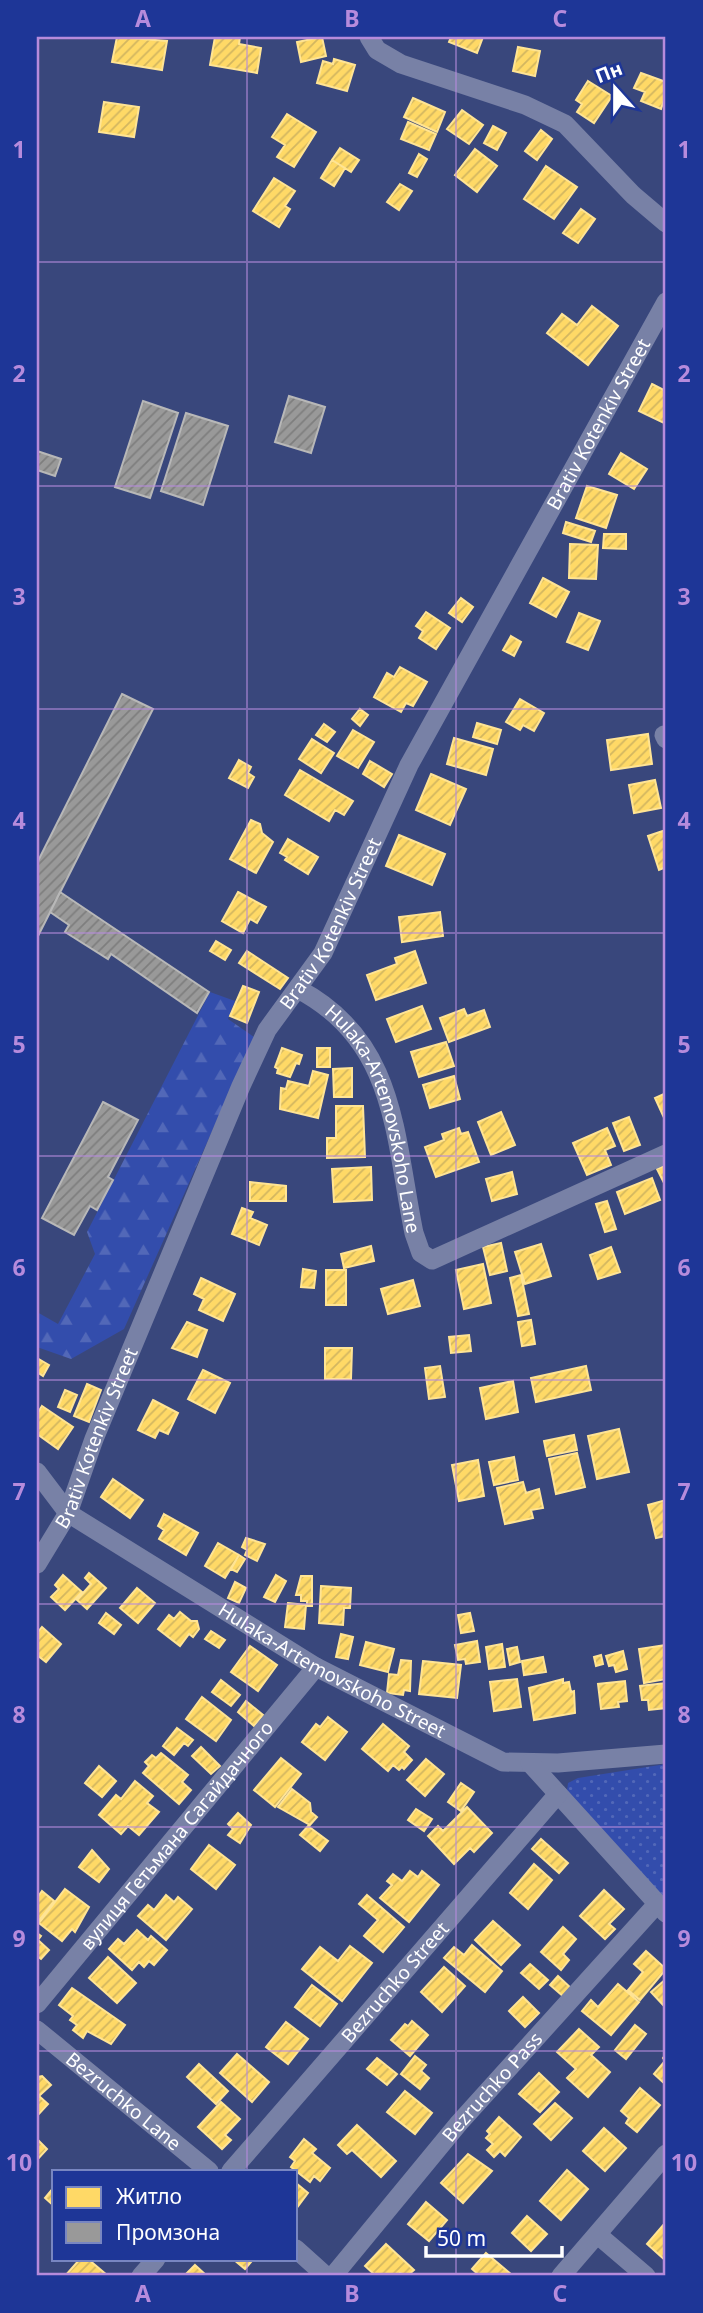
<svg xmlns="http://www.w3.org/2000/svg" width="703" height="2313" font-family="'Noto Sans',sans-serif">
<defs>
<pattern id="grass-dots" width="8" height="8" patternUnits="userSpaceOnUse" patternTransform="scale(1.75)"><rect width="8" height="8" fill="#334dac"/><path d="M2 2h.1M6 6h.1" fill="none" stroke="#5268b8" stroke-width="1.8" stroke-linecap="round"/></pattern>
<pattern id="forest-firs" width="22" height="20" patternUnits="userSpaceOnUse" patternTransform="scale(1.75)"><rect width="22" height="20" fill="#334dac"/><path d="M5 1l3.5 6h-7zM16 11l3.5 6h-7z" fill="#5268b8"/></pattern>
<pattern id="homes-hatch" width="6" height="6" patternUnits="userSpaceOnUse" patternTransform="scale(1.75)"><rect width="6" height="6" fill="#ffd966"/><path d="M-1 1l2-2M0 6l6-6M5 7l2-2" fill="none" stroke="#d2b660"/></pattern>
<pattern id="industry-hatch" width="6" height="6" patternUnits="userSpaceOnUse" patternTransform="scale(1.75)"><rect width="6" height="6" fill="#999"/><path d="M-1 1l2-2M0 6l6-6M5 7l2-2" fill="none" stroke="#7e7e7e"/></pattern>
</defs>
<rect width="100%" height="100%" fill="#39477c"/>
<path fill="url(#grass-dots)" d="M666,1764V1908L567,1791L568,1783L578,1778Z"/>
<path fill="url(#forest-firs)" d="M210,992L235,1001L228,1019L254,1037L124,1329L71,1359L37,1347V1312L58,1324L95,1254L87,1232Z"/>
<path fill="url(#homes-hatch)" stroke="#ffe494" stroke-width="2" d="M117,37L167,41L162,70L112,62Z
M215,37H240L239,44L261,48L257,73L210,65Z
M322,37L326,56L301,62L297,42Z
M451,37H483L477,53L449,42Z
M518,47L540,51L535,76L513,71Z
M334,59L355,65L347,91L317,83L323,61L333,64Z
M641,73L666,82V94L661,109L641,101L645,92L634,88Z
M588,81L612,96L594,123L577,112L582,104L576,100Z
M413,98L445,112L437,132L404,117Z
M104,102L139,107L134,137L99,132Z
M462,110L483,125L469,144L447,129Z
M287,114L316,132L294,167L277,157L285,145L272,137Z
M408,122L436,134L429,150L401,139Z
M493,126L506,133L497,150L484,143Z
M541,130L552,139L537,160L525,151Z
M340,148L359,160L351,172L332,160Z
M475,149L497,166L477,192L455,175Z
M419,154L427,159L417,177L409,173Z
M332,160L345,168L334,186L321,178Z
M546,166L577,187L554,219L524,199Z
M274,178L295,191L285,206L290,209L279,227L253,211Z
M400,184L412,191L399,210L387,202Z
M581,209L595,219L578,243L563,233Z
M592,306L618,326L588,365L547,333L562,314L577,325Z
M652,384L666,391V424L639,411Z
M621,453L647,469L634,489L609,474Z
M587,486L617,495L606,528L576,518Z
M566,522L595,531L591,542L563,533Z
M604,534H626V549L603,548Z
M570,544L598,545L596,579L569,578Z
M543,578L569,592L556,617L530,603Z
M461,598L473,607L462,622L449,613Z
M426,612L450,628L436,649L419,638L423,631L416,626Z
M579,613L600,621L588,650L567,642Z
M511,636L521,642L514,656L503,650Z
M400,667L427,682L413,706L406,703L401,712L374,697L387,673L394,677Z
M520,699L544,713L534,731L523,725L520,730L506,722Z
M360,709L368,715L360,726L352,719Z
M477,723L501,730L497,744L473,737Z
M324,724L335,732L327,742L316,735Z
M353,730L374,742L358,768L337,756Z
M648,734L652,764L611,770L607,740Z
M454,738L493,749L486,775L447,764Z
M312,739L334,753L321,773L299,759Z
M239,760L251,767L248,773L254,777L248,788L229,778Z
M370,761L392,774L384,787L363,774Z
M300,770L353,801L344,815L335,810L329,821L285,795Z
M431,774L466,789L450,825L416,810Z
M655,780L661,808L634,813L629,785Z
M251,820L260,824L262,833L273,842L256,873L230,859Z
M666,830V867L659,870L648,836Z
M399,835L445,854L432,885L386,866Z
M288,839L318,857L308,874L285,860L287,857L280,853Z
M238,892L266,907L257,923L250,919L243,933L222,921Z
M440,912L443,936L402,942L399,917Z
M216,941L231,950L225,960L210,951Z
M247,951L288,978L280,989L239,963Z
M415,951L426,983L376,1000L367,975L397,964L395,958Z
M243,986L259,992L247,1023L230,1016Z
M422,1006L431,1029L396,1042L387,1019Z
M464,1009L467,1016L484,1010L490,1027L449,1042L440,1018Z
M446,1042L454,1066L419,1077L411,1052Z
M282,1048L302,1055L299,1064L296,1063L290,1077L277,1073L278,1069L275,1067Z
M317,1048H330V1067H317Z
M352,1068V1097H334L333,1069Z
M313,1071L328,1075L318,1118L280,1109L281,1088L286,1089L288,1081L309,1086Z
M454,1076L460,1099L430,1108L423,1085Z
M666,1093V1122L655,1098Z
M336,1106H363L365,1157L327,1158V1138H336Z
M501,1112L515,1145L491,1155L478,1122Z
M629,1117L640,1145L624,1151L613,1123Z
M459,1128L461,1134L468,1132L479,1162L436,1177L425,1147L444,1140L442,1134Z
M607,1128L615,1146L605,1150L611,1165L587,1175L573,1143Z
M666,1165V1182L664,1183L657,1169Z
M371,1167L372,1200L334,1202L332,1169Z
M512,1172L517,1194L492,1201L486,1179Z
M652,1178L660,1200L625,1214L617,1192Z
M250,1182L286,1186V1201H250Z
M607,1201L616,1229L605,1232L596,1204Z
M242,1208L253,1212L250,1218L267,1225L259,1245L232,1234Z
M501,1243L507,1271L490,1275L483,1247Z
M541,1244L551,1276L525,1284L515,1252Z
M371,1246L374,1261L344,1268L341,1254Z
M611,1247L620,1272L598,1279L590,1255Z
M483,1264L491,1303L464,1309L456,1270Z
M303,1269L316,1271L314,1288L301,1287Z
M326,1270H346V1305H326Z
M521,1275L529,1314L518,1316L510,1278Z
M201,1278L235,1294L223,1321L199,1310L204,1299L194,1294Z
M413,1280L420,1306L388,1314L381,1289Z
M531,1320L535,1344L522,1346L518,1322Z
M187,1322L207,1330L197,1357L172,1348Z
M469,1335L471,1351L451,1353L449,1337Z
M325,1348H352L351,1379H325Z
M37,1358L49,1365L43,1376L37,1372Z
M440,1366L445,1397L429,1399L425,1368Z
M586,1366L591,1390L536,1402L531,1378Z
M203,1370L230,1383L215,1413L188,1399Z
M513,1381L518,1412L486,1419L480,1388Z
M87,1384L101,1390L89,1422L74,1416Z
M65,1390L77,1395L70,1412L58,1407Z
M153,1400L178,1413L168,1434L159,1430L155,1438L138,1430Z
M42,1406L73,1427L58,1449L37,1434V1414Z
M619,1429L629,1472L597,1479L588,1436Z
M574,1435L577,1450L547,1456L544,1441Z
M577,1453L585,1487L556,1494L549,1459Z
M514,1457L518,1480L494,1485L489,1462Z
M478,1460L484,1496L459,1501L452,1465Z
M113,1479L143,1500L130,1518L101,1497Z
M523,1482L526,1493L539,1489L543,1508L531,1510L533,1518L505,1524L497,1488Z
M666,1500V1536L656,1538L648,1505Z
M164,1514L198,1533L186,1555L159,1539L164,1530L158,1526Z
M246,1538L265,1544L257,1561L245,1555L247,1550L242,1547Z
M218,1543L239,1555L225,1578L205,1566Z
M239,1555L245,1559L237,1572L231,1569Z
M89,1573L106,1588L87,1609L77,1600L91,1584L85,1578Z
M63,1575L82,1592L65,1610L51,1597L59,1589L55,1585Z
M276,1575L286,1581L275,1602L264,1597Z
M301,1576H312V1606H307V1601H301V1595H296Z
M235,1582L246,1588L239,1603L228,1598Z
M321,1586L351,1588L350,1608H344L343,1625L319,1623Z
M137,1588L155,1603L138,1623L120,1608Z
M288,1603L306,1605L304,1629L285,1627Z
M180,1612L191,1621H197L199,1629L193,1637L189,1634L180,1646L158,1629L169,1615L174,1619Z
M106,1613L121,1625L114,1634L99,1623Z
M470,1613L474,1631L461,1633L458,1615Z
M42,1627L61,1644L46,1662L37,1655V1633Z
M211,1631L225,1640L219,1648L205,1639Z
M341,1634L353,1637L348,1659L336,1657Z
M477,1641L480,1662L466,1664L465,1659L458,1660L455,1645Z
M366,1642L394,1649L388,1672L360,1665Z
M502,1644L505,1667L489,1669L486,1647Z
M666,1645V1679L644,1683L639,1649Z
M250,1646L277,1665L258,1691L231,1672Z
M517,1647L520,1662L510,1665L507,1649Z
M623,1651L627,1669L616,1672L614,1665L609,1666L606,1656Z
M601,1655L603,1664L596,1666L594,1657Z
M543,1657L546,1672L524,1675L522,1661Z
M401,1660L411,1661L410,1691L404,1690L403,1695L387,1693L389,1674L398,1675Z
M423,1661L461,1665L457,1698L419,1694Z
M517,1679L521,1707L494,1711L490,1682Z
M563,1679V1683L569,1682L571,1692L574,1691L575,1713L534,1720L529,1688Z
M221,1680L240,1695L231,1706L212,1692Z
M625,1681L627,1701L618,1702L619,1707L601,1709L598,1684Z
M666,1683V1708L649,1710L648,1700H642L640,1686Z
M202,1697L231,1720L216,1741L186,1719Z
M246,1701L263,1715L254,1726L238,1712Z
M328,1717L347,1732L325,1760L302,1742L316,1724L320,1727Z
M383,1724L409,1746L404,1752L412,1760L404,1769L402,1767L399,1770L393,1765L388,1771L362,1749Z
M177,1728L193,1740L188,1746L184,1743L174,1755L163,1746Z
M201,1747L220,1766L211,1774L192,1756Z
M161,1753L188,1775L182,1782L191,1790L179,1804L143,1773L149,1766L145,1762L152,1755L156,1758Z
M281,1758L301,1774L275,1807L254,1790Z
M426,1759L444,1774L425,1796L407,1780Z
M99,1766L116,1781L102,1797L85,1783Z
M135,1781L153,1796L147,1803L159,1812L139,1835L128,1826L121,1834L99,1815L116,1795L121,1799Z
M461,1783L474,1792L461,1811L448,1802Z
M292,1789L310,1803L311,1812L317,1817L310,1825L278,1807Z
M467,1807L492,1833L474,1852L470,1848L454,1864L428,1836L438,1826L443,1831Z
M416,1809L432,1819L424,1831L408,1820Z
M238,1813L251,1825L240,1843L228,1835L233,1829L228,1824Z
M308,1826L328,1841L320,1851L300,1835Z
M541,1839L568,1863L559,1873L532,1849Z
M209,1845L235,1865L216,1889L191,1869Z
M92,1850L109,1869L99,1882L79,1867Z
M534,1864L552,1880L528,1909L510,1893Z
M410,1871L418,1877L422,1871L439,1885L409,1922L380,1898L392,1885L387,1881L393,1874L402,1881Z
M65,1889L89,1907L75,1932L72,1929L62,1941L39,1923Z
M604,1890L624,1909L609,1924L615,1929L605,1939L580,1916Z
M42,1891L54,1901L37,1923V1898Z
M166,1895L174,1902L178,1897L192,1909L166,1940L138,1916L148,1905L154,1910Z
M367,1895L404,1927L383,1952L364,1936L378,1920L359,1904Z
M493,1921L520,1945L501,1965L475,1940Z
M563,1927L576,1939L563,1954L569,1960L561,1970L541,1952Z
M137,1930L148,1940L151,1936L167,1950L154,1965L149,1961L144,1967L139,1962L132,1970L109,1949L118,1939L124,1944Z
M37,1933L41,1936L38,1940L49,1950L41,1959L37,1956Z
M472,1945L502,1971L485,1992L444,1958L454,1947L464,1955Z
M350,1946L372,1963L342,2001L302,1969L320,1947L338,1961Z
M646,1951L666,1969L640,2000L628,1990L643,1972L634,1964Z
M108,1957L136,1983L117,2003L89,1978Z
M530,1964L548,1980L539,1989L521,1973Z
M444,1967L465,1986L442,2012L421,1992Z
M558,1976L571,1988L564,1997L550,1985Z
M666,1979V2006L665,2007L651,1992Z
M618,1984L639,2002L611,2035L582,2011L591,2000L598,2007Z
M312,1985L337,2004L320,2026L295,2007Z
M72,1988L125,2025L111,2044L87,2031L83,2038L73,2030L77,2025L70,2020L73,2016L59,2005Z
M523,1997L539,2013L525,2027L509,2011Z
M412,2021L428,2035L410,2056L391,2040L405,2024L408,2026Z
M286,2022L308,2039L288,2064L266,2047Z
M635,2025L646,2034L626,2059L615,2050Z
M579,2029L599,2047L591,2055L610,2072L588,2097L567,2078L576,2069L557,2052Z
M237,2054L269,2082L252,2102L220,2073Z
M666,2054V2085L654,2074L665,2061L663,2058Z
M415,2056L426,2065L421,2071L429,2078L420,2089L401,2074Z
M377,2058L397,2074L387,2085L367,2069Z
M199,2064L228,2091L216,2104L187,2077Z
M539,2073L559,2092L540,2112L519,2094Z
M42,2076L51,2085L39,2096L48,2104L37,2116V2077Z
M640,2088L660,2105L637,2132L626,2123L629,2118L621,2111Z
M405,2091L432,2113L415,2134L387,2112Z
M221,2102L240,2119L225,2135L231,2140L222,2149L198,2127Z
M555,2103L572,2118L551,2140L534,2124Z
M499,2117L521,2137L505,2156L500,2151L494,2157L487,2150L493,2144L486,2138L490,2134L487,2131Z
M357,2125L396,2161L381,2177L352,2150L347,2154L338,2145Z
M604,2128L626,2148L605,2171L583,2151Z
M37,2139L47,2149L37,2160Z
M304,2139L316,2149L312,2153L330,2168L320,2181L314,2176L310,2182L291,2167L295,2161L290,2157Z
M468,2154L492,2171L463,2203L441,2183Z
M567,2170L588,2189L561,2220L540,2201Z
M296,2183L308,2193L296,2209Z
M54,2187V2206L45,2198Z
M426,2202L447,2220L429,2241L408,2224Z
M527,2216L547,2234L531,2251L512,2233Z
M665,2223L666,2224V2261L647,2244Z
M386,2244L414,2270L407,2276L400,2273L397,2276H376L365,2266Z
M486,2253L512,2275L510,2276H480L472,2269Z
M80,2259H88L107,2275L65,2276Z
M233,2259H246L251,2262L245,2269Z
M195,2265L207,2276H184Z"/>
<path fill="url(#industry-hatch)" stroke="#b8b8b8" stroke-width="2" d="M289,396L325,407L311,453L275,442Z
M143,401L178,413L150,498L115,487Z
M186,413L228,426L203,505L161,491Z
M37,451L61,459L55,476L37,470Z
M122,694L153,709L37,938V863Z
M60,892L209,992L197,1013L111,954L108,959L65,932L69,925L50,912Z
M103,1102L138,1120L108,1177L113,1180L97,1210L90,1206L74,1235L42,1218Z"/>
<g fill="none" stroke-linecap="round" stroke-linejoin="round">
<g stroke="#7881a6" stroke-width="19">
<path d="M369,37L377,50L401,64L525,105L565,124L633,195L666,223"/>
<path d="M664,735L666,739"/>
<path id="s1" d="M298,989C397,1041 394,1136 414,1233L421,1253L432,1260L666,1154"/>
<path id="s2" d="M37,1472L68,1513L316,1667L503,1762L558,1763L666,1754"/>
<path id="s3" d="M37,1564L68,1513L94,1439L241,1086L267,1030L323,953L409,765L666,302"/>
<path d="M530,1763L666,1913"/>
<path id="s4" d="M37,2004L316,1667"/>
<path id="s5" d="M37,2030L209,2171"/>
<path id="s6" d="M231,2171L558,1794"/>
<path d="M598,2235L646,2276"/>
<path d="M296,2249L326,2276"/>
<path d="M141,2276L156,2259"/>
<path id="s7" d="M333,2276L459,2123L657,1904"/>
<path d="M561,2276L666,2154"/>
</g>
</g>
<path fill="none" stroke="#b68bdc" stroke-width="2" stroke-opacity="0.55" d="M247,37V2171M456,37V2276M37,262H666M37,486H666M37,709H666M37,933H666M37,1156H666M37,1380H666M37,1604H666M37,1827H666M37,2051H666M247,2259V2276"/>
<g text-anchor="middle" stroke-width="7" stroke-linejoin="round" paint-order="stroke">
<g font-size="19" fill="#fff" stroke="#1e3697">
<text dy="7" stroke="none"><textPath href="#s3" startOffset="1274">Brativ Kotenkiv Street</textPath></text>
<text dy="7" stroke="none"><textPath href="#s3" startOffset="707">Brativ Kotenkiv Street</textPath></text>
<text dy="7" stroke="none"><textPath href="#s1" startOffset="159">Hulaka-Artemovskoho Lane</textPath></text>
<text dy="7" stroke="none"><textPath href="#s3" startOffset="140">Brativ Kotenkiv Street</textPath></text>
<text dy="7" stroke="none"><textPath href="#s2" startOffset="359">Hulaka-Artemovskoho Street</textPath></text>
<text dy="7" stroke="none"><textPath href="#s4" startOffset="219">вулиця Гетьмана Сагайдачного</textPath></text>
<text dy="7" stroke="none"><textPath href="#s6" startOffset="250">Bezruchko Street</textPath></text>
<text dy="7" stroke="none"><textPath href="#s7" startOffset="247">Bezruchko Pass</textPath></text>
<text dy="7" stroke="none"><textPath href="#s5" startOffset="112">Bezruchko Lane</textPath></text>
</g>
</g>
<rect width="703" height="2313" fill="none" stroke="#1e3697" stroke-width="77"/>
<rect x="52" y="2170" width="245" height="91" fill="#1e3697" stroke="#7886c1" stroke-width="2"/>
<rect x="66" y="2187" width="35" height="21" fill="#ffd966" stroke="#7886c1" stroke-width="2"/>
<text x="116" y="2204" font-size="21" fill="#ffffff">Житло</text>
<rect x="66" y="2222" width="35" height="21" fill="#999999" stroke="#7886c1" stroke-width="2"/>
<text x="116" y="2240" font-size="21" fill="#ffffff">Промзона</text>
<g transform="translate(615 88) rotate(339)" stroke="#1e3697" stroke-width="5" paint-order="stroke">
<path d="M0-5L12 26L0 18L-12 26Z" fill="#ffffff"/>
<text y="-10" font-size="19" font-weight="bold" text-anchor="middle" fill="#ffffff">Пн</text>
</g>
<path d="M426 2246v10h136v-10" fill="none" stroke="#ffffff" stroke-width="3.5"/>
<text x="437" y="2246" font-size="21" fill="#ffffff" stroke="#1e3697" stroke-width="5" paint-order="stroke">50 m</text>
<rect x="38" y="38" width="626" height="2236" fill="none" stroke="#b68bdc" stroke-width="2.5"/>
<g font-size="23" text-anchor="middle" font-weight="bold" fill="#b68bdc">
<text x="143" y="27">A</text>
<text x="352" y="27">B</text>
<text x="560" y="27">C</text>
<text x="19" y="158">1</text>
<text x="684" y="158">1</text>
<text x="19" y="382">2</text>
<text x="684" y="382">2</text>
<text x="19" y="605">3</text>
<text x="684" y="605">3</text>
<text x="19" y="829">4</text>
<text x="684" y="829">4</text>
<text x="19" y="1053">5</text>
<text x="684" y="1053">5</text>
<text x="19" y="1276">6</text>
<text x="684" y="1276">6</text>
<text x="19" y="1500">7</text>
<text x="684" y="1500">7</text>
<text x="19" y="1723">8</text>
<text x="684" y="1723">8</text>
<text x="19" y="1947">9</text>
<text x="684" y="1947">9</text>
<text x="19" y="2171">10</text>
<text x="684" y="2171">10</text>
<text x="143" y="2302">A</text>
<text x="352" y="2302">B</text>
<text x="560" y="2302">C</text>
</g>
</svg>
